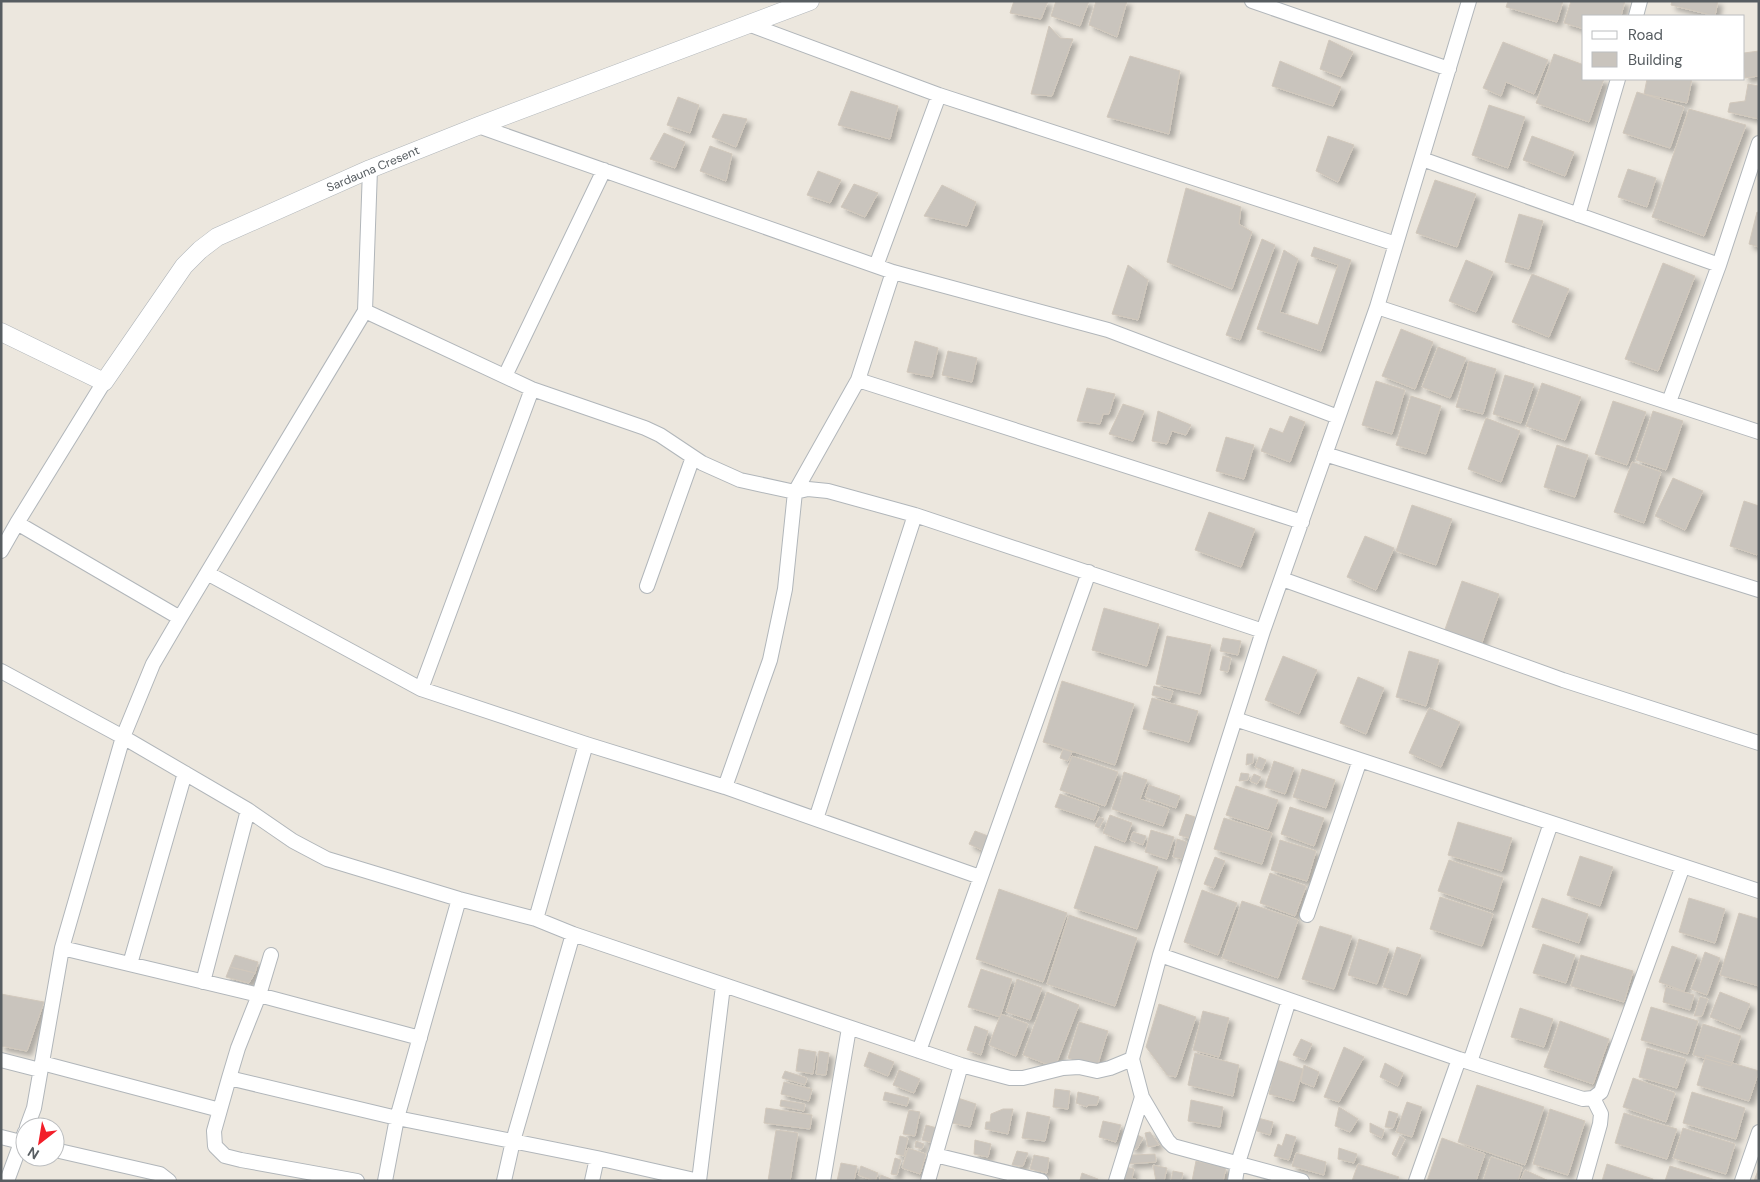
<svg xmlns="http://www.w3.org/2000/svg" width="1760" height="1182" font-family="'DM Sans',sans-serif">
<defs>
<filter id="shadow"><feDropShadow dx="4.5" dy="4.5" stdDeviation="2.5" flood-color="#0004"/></filter>
</defs>
<rect width="100%" height="100%" fill="#ece7de"/>
<path fill="#c9c4bd" stroke="#d1c8bc" filter="url(#shadow)" d="M1014,1H1048L1041,19L1010,13Z
M1056,1H1089L1080,26L1051,16Z
M1096,1H1127L1117,37L1089,25Z
M1508,1H1563L1557,22L1506,7Z
M1571,1H1625L1621,16H1584V29L1564,23Z
M1672,1H1718L1715,16L1671,5Z
M1049,26L1060,38L1073,39L1052,96L1031,94Z
M1329,40L1353,52L1341,77L1320,69Z
M1503,42L1548,60L1534,94L1506,82L1501,96L1483,88Z
M1759,51V76L1745,78L1744,53Z
M1554,54L1584,65V79H1604L1589,122L1536,103Z
M1130,56L1180,71L1169,134L1107,117Z
M1280,61L1341,87L1333,106L1272,86Z
M1647,79H1692L1687,103L1644,94Z
M1748,84L1759,86V119L1728,112L1730,103L1745,101Z
M851,91L898,106L890,139L838,125Z
M1637,92L1684,107L1670,148L1623,133Z
M678,97L699,105L690,133L667,125Z
M1489,105L1525,117L1508,168L1472,155Z
M1689,109L1746,125L1704,236L1652,217Z
M723,114L747,119L736,147L712,137Z
M664,133L685,142L675,168L650,159Z
M1328,136L1354,145L1338,182L1316,171Z
M1532,136L1574,152L1565,176L1523,160Z
M710,146L732,154L726,181L700,171Z
M1628,169L1656,178L1647,207L1618,197Z
M818,171L841,180L830,203L807,195Z
M1435,180L1476,194L1457,247L1416,233Z
M854,184L878,193L865,217L841,207Z
M942,185L976,202L967,226L924,216Z
M1186,188L1241,207L1239,224L1252,232L1232,289L1167,262Z
M1757,212L1759,213V247L1749,244Z
M1519,214L1543,221L1529,269L1505,262Z
M1262,239L1275,245L1240,340L1226,335Z
M1314,247L1351,260L1321,351L1257,329L1284,250L1298,259L1280,312L1318,325L1338,265L1311,256Z
M1466,260L1493,272L1476,312L1449,301Z
M1663,263L1695,276L1658,371L1625,359Z
M1128,265L1148,280L1138,320L1112,314Z
M1532,274L1569,289L1549,337L1512,322Z
M1401,329L1433,342L1415,389L1382,376Z
M915,341L938,348L932,377L907,372Z
M1438,347L1466,358L1450,398L1422,387Z
M948,351L977,358L972,382L942,375Z
M1469,361L1496,369L1483,414L1456,407Z
M1505,375L1534,384L1521,423L1493,414Z
M1376,381L1405,390L1392,434L1362,425Z
M1542,383L1581,397L1565,440L1526,426Z
M1087,388L1115,394L1109,414H1103L1100,424L1077,421Z
M1411,396L1441,406L1426,454L1396,445Z
M1613,401L1646,412L1627,465L1595,454Z
M1123,404L1144,411L1133,441L1109,434Z
M1158,411L1191,425L1186,435L1172,431L1167,444L1152,441Z
M1653,411L1683,421L1666,470L1636,460Z
M1290,416L1305,422L1290,462L1261,451L1270,428L1283,433Z
M1486,418L1520,431L1501,482L1468,469Z
M1226,437L1254,445L1244,479L1216,471Z
M1557,445L1588,455L1575,497L1544,487Z
M1632,462L1661,472L1644,523L1614,512Z
M1673,478L1703,491L1685,530L1655,516Z
M1744,501L1759,506V549L1757,555L1730,546Z
M1412,505L1452,519L1436,565L1396,551Z
M1209,512L1255,529L1241,567L1195,550Z
M1365,536L1394,548L1376,590L1347,577Z
M1462,581L1499,594L1480,648L1443,635Z
M1104,608L1159,624L1147,666L1092,650Z
M1167,636L1211,645L1200,694L1156,684Z
M1223,638L1241,641L1238,655L1220,651Z
M1409,651L1439,660L1426,706L1396,697Z
M1223,656L1231,658L1228,672L1220,670Z
M1283,656L1317,670L1299,714L1265,700Z
M1358,677L1384,688L1366,734L1340,723Z
M1062,681L1134,704L1115,765L1043,742Z
M1154,686L1173,691L1170,700L1152,695Z
M1152,698L1198,711L1189,742L1143,729Z
M1429,708L1460,722L1441,767L1409,753Z
M1063,749L1072,752L1068,761L1060,758Z
M1247,754H1253V763L1246,765Z
M1072,756L1118,772L1105,806L1060,790Z
M1259,757L1266,760L1262,770L1255,767Z
M1274,761L1294,768L1285,794L1265,787Z
M1302,769L1335,780L1326,808L1293,797Z
M1124,772L1147,780L1140,799L1169,809L1163,826L1112,809Z
M1241,773L1249,774L1248,780L1239,781Z
M1254,774L1261,777L1257,784L1250,781Z
M1149,785L1180,796L1176,808L1145,797Z
M1236,786L1278,800L1268,829L1226,815Z
M1060,794L1099,807L1094,820L1055,807Z
M1290,807L1324,818L1314,846L1281,834Z
M1186,814L1195,817L1189,838L1179,835Z
M1110,815L1132,823L1125,842L1103,833Z
M1099,817L1104,819L1099,828L1095,826Z
M1224,818L1272,833L1262,864L1214,849Z
M1458,822L1512,838L1502,871L1448,855Z
M1151,830L1174,837L1167,859L1145,852Z
M975,831L988,836L982,850L969,844Z
M1133,832L1146,836L1143,845L1130,840Z
M1177,839L1187,842L1182,859L1173,857Z
M1280,840L1316,851L1307,881L1271,870Z
M1095,846L1158,867L1137,929L1074,908Z
M1580,856L1613,867L1600,906L1567,895Z
M1215,857L1225,861L1214,888L1204,884Z
M1449,860L1503,878L1493,910L1438,891Z
M1270,873L1306,886L1295,916L1260,903Z
M999,889L1067,913L1043,982L976,959Z
M1202,890L1237,903L1218,955L1184,942Z
M1440,897L1493,914L1482,946L1430,929Z
M1542,898L1588,914L1579,943L1532,927Z
M1689,898L1725,909L1715,943L1679,932Z
M1242,901L1298,920L1278,978L1222,958Z
M1739,913L1759,919V986L1720,975Z
M1069,915L1137,938L1115,1006L1047,984Z
M1320,926L1352,936L1334,989L1302,979Z
M1359,939L1389,949L1377,984L1348,975Z
M1543,944L1575,955L1566,983L1533,973Z
M1672,946L1697,955L1684,991L1659,982Z
M1397,947L1421,955L1407,995L1383,987Z
M1705,952L1720,958L1707,995L1691,989Z
M235,955L258,962L255,973L230,967Z
M1581,955L1633,971L1624,1002L1571,986Z
M230,967L255,973L249,983L226,977Z
M981,969L1012,979L1000,1017L968,1007Z
M1017,979L1042,988L1030,1020L1006,1012Z
M1666,987L1694,995L1690,1010L1663,1002Z
M1047,992L1079,1005L1055,1067L1023,1055Z
M1720,992L1750,1004L1740,1029L1710,1017Z
M1,994L44,1002L27,1051L1,1046Z
M1700,997L1708,999L1702,1016H1694Z
M1159,1004L1196,1017L1176,1077L1167,1075L1146,1047Z
M1651,1007L1698,1021L1688,1054L1641,1040Z
M1520,1008L1553,1019L1544,1047L1511,1037Z
M1203,1011L1229,1018L1219,1057L1193,1050Z
M1001,1014L1028,1024L1016,1056L989,1045Z
M1560,1021L1609,1039L1593,1084L1544,1067Z
M1079,1022L1108,1031L1097,1067L1068,1058Z
M1703,1024L1741,1036L1731,1066L1693,1055Z
M975,1026L988,1031L981,1055L967,1050Z
M1301,1039L1312,1044L1305,1060L1293,1055Z
M1344,1047L1364,1057L1339,1102L1324,1097Z
M1647,1048L1686,1059L1677,1088L1639,1077Z
M799,1049L816,1052L813,1074L796,1071Z
M819,1051L829,1053L826,1075L816,1074Z
M869,1052L894,1062L888,1076L864,1066Z
M1195,1053L1239,1065L1233,1096L1188,1085Z
M1706,1055L1759,1071L1749,1101L1697,1085Z
M1277,1060L1303,1069L1294,1101L1269,1094Z
M1385,1063L1403,1073L1398,1086L1380,1077Z
M1304,1065L1319,1072L1314,1087L1301,1082Z
M899,1070L920,1079L914,1093L893,1085Z
M785,1071L807,1078L805,1085L782,1078Z
M1633,1078L1675,1093L1666,1122L1623,1107Z
M784,1082L812,1089L809,1101L781,1094Z
M1477,1085L1544,1107L1525,1165L1458,1142Z
M1055,1089L1070,1091L1068,1109L1053,1107Z
M885,1092L909,1098L907,1106L883,1100Z
M1078,1092L1099,1097L1097,1105H1088L1087,1107L1076,1103Z
M1692,1092L1745,1108L1736,1139L1683,1123Z
M958,1098L976,1104L970,1127L952,1123Z
M781,1100L805,1104L804,1111L780,1106Z
M1191,1100L1223,1107L1220,1127L1188,1121Z
M1407,1102L1422,1107L1412,1137L1396,1132Z
M1339,1107L1358,1119L1350,1132L1335,1126Z
M766,1108L812,1115L810,1129L764,1123Z
M1003,1109H1013L1008,1134L985,1129L986,1122H990L991,1114Z
M1550,1109L1585,1121L1568,1175L1533,1164Z
M909,1110L920,1112L915,1136L903,1134Z
M1389,1111L1398,1114L1393,1128L1385,1127Z
M1027,1112L1050,1117L1045,1141L1022,1138Z
M1624,1113L1677,1129L1667,1159L1615,1143Z
M1258,1118L1273,1122L1270,1135L1257,1131Z
M1103,1121L1121,1125L1116,1142L1099,1137Z
M1370,1123L1384,1130L1382,1138L1370,1132Z
M926,1125L937,1128L933,1143L922,1140Z
M1683,1128L1735,1144L1726,1174L1673,1158Z
M776,1130L798,1133L790,1181H768Z
M1150,1132L1159,1145L1148,1147L1145,1133Z
M1136,1134L1143,1138L1137,1149L1129,1147Z
M1286,1134L1296,1137L1289,1160L1274,1156L1278,1144L1282,1146Z
M900,1136L908,1138L904,1156L896,1154Z
M1400,1136L1405,1139L1396,1157L1392,1154Z
M1442,1138L1485,1154L1476,1181H1427Z
M975,1140L991,1144L988,1157L974,1154Z
M916,1141L924,1144L922,1149L915,1147Z
M908,1148L926,1154L920,1174L902,1168Z
M1339,1148L1357,1154L1354,1163L1338,1159Z
M1017,1151L1028,1153L1023,1166L1012,1165Z
M1296,1153L1326,1162L1324,1175L1292,1166Z
M1155,1154L1156,1162L1127,1164L1131,1155Z
M1034,1155L1049,1158L1047,1173L1030,1169Z
M1491,1157L1522,1167L1518,1181H1483Z
M895,1158L901,1160L897,1175L891,1174Z
M1196,1161L1226,1168L1223,1181H1192Z
M841,1163L857,1166L854,1181H837Z
M1358,1164L1399,1177L1397,1181H1352Z
M1607,1164L1653,1179V1181H1602Z
M1153,1165L1167,1168L1164,1181H1156Z
M861,1166L878,1173L875,1181L858,1175Z
M1121,1166L1134,1169L1132,1178L1140,1181H1118Z
M1670,1166L1719,1181H1665Z
M1759,1168V1181H1754Z
M1525,1170L1549,1181H1520Z
M1173,1171L1183,1173L1181,1181H1171Z
M1082,1173L1098,1179V1181L1080,1180Z
M881,1175L896,1181H879Z"/>
<g fill="none" stroke-linecap="round" stroke-linejoin="round">
<defs>
<path id="minor" d="M1252,1L1449,69
M1636,16L1640,1
M748,24L939,95L1396,244
M478,126L893,272L1108,330L1338,417
M1422,159L1719,265
M1578,215L1618,79
M876,266L939,95
M1377,307L1759,432
M365,311L532,389L645,428L660,435L702,463L740,480L795,492L808,489L828,491L915,515L1263,631
M505,376L604,170
M858,380L1302,522
M1669,402L1719,265L1759,143
M1325,454L1759,590
M17,523L180,618
M1,551L17,523L104,382
M207,573L421,689L586,744L725,787L980,877
M1282,579L1563,680L1759,743
M647,586L693,457
M1,671L123,737L248,810L293,841L327,859L459,899L536,919L573,934L961,1065L1010,1078H1023L1063,1068L1079,1067L1097,1071L1110,1068L1132,1059
M421,689L532,389
M1235,719L1759,891
M725,787L770,660L785,589L795,492L858,380L893,272
M816,819L915,515
M1307,915L1360,760
M536,919L586,744
M62,948L259,995L420,1038
M271,955L259,995L238,1048L229,1078L214,1131L215,1146L225,1156L241,1160L357,1181
M1160,955L1459,1059L1583,1099L1593,1098L1601,1092L1683,866
M130,964L185,773
M203,982L248,810
M919,1051L1089,572
M1,1060L40,1070
M1470,1062L1551,823
M42,1063L220,1110
M229,1078L397,1118L597,1158L699,1181
M27,1127L34,1108L62,948L123,737L153,664L180,618L365,311L370,169
M1,1137L25,1143
M55,1150L160,1174L169,1181
M935,1155L1041,1181
M7,1181L25,1132
M385,1181L397,1118L459,899
M504,1181L513,1141L573,934
M592,1181L597,1158
M699,1181L723,986
M823,1181L849,1028
M928,1181L961,1065
M1116,1181L1142,1097
M1235,1181L1238,1163L1289,1000
M1302,1181L1173,1146L1168,1141L1142,1097L1132,1059L1160,955L1263,631L1377,307L1469,1
M1416,1181L1459,1059
M1584,1181L1600,1124L1601,1114L1593,1098
M1742,1181L1759,1132"/>
<path id="tertiary" d="M1,332L104,382L184,266L200,250L217,237L370,169L478,126L810,1"/>
</defs>
<use href="#minor" stroke="#b1b6ba" stroke-width="16"/>
<use href="#tertiary" stroke="#b1b6ba" stroke-width="19"/>
<use href="#minor" stroke="#fff" stroke-width="14"/>
<use href="#tertiary" stroke="#fff" stroke-width="18"/>
</g>
<g text-anchor="middle" stroke-width="4" stroke-linejoin="round" paint-order="stroke">
<g font-size="12" fill="#575d61" stroke="#fff">
<text transform="translate(373 169) rotate(-23)" y="4">Sardauna Cresent</text>
</g>
</g>
<rect width="1760" height="1182" fill="none" stroke="#575d61" stroke-width="5"/>
<rect x="1582" y="15" width="162" height="65" fill="#ffffff" stroke="#bcbec0"/>
<rect x="1592" y="31" width="25" height="8" fill="#ffffff" stroke="#bcbec0"/>
<text x="1628" y="40" font-size="15" fill="#575d61">Road</text>
<rect x="1592" y="52" width="25" height="15" fill="#c9c4bd" stroke="#bcbec0"/>
<text x="1628" y="65" font-size="15" fill="#575d61">Building</text>
<g transform="translate(40 1142) rotate(211)"><circle r="24" fill="#ffffff" stroke="#bcbec0"/>
<path d="M0-4L9 19L0 12L-9 19Z" fill="#f21e29"/>
<text y="-8" font-size="14" font-weight="bold" text-anchor="middle" fill="#575d61">N</text>
</g>
</svg>
